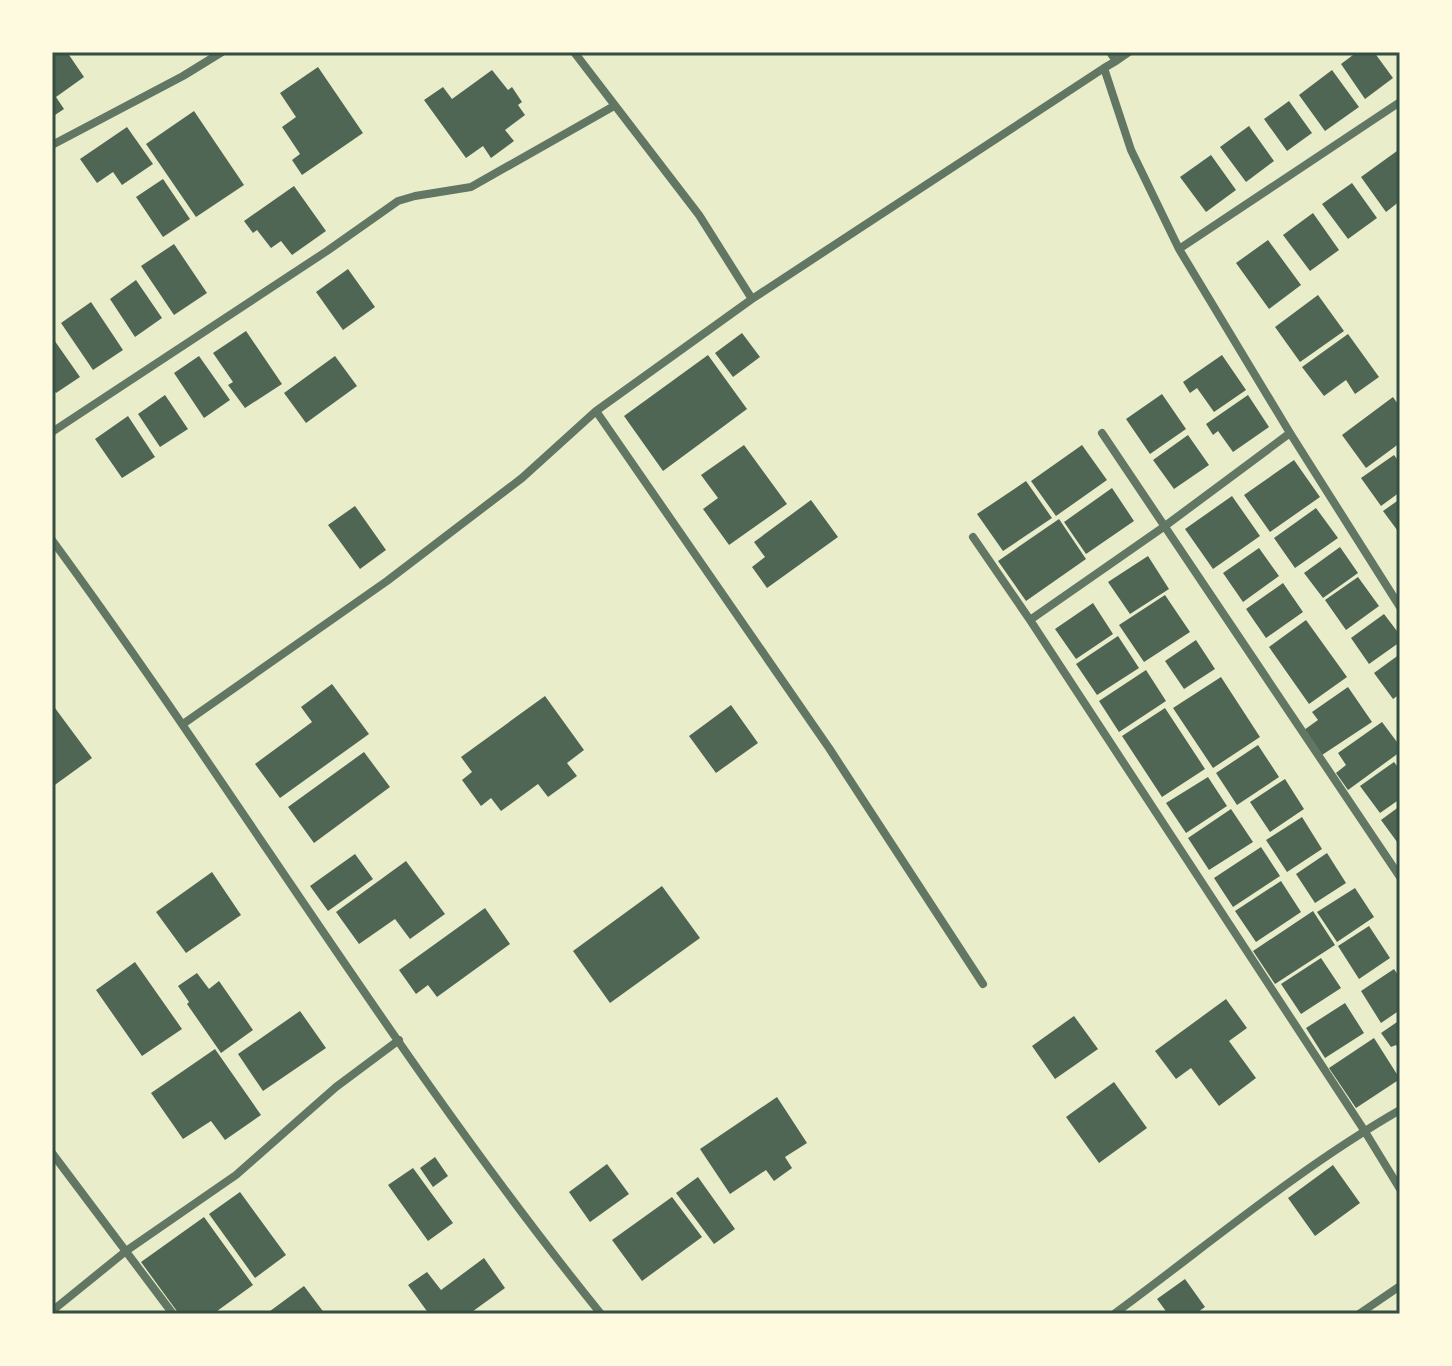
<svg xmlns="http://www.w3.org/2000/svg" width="1452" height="1366" font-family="Helvetica,sans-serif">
<rect width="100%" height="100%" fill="#e9edc9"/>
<path fill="#4f6655" d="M52,52H67L84,77L56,97L64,109L52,117Z
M1357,52H1374L1393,78L1365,99L1341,64Z
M318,67L363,133L302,175L292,160L300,154L282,127L296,117L280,93Z
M492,70L508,90L512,87L522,102L518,105L525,115L505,130L514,141L491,158L483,146L466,158L424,100L443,87L452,99Z
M1332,70L1359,107L1325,131L1299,95Z
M1289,101L1312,133L1287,151L1264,119Z
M194,111L244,185L196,217L146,144Z
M1249,126L1274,161L1246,182L1220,147Z
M127,127L153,164L122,185L113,172L97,183L80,159Z
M1397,151L1400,155V201L1386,212L1361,177Z
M1211,155L1236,190L1206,212L1180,177Z
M163,179L190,219L163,237L136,197Z
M1352,183L1377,218L1348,239L1322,204Z
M294,186L326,231L292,255L281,241L271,248L257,230L253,233L244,221Z
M1313,213L1339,250L1310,271L1283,235Z
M1268,240L1301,285L1269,309L1236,263Z
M174,244L207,293L174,315L141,266Z
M348,269L375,307L343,330L316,292Z
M136,280L162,318L135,337L110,299Z
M1318,295L1344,331L1300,362L1275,327Z
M91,302L123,350L93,370L61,323Z
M246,331L282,384L245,408L228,385L233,382L213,353Z
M742,333L760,357L733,377L715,353Z
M1348,334L1379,377L1355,394L1346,380L1324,396L1302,367Z
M52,337L80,377L56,393L52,387Z
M708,355L747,409L663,471L624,416Z
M1222,355L1246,390L1214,412L1197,388L1190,393L1183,382Z
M199,356L230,400L204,418L174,373Z
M335,356L357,386L306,423L284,393Z
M1162,394L1186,429L1150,454L1126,419Z
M165,395L188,429L160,447L138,414Z
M1248,395L1269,427L1233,452L1218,431L1213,435L1206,424Z
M1393,397L1400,407V443L1366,468L1342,435Z
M128,416L155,457L122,478L95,439Z
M1188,435L1209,465L1174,489L1153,460Z
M744,445L787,504L729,545L703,509L718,498L701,475Z
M1082,445L1107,480L1056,516L1031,481Z
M1394,455L1400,463V492L1381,506L1361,478Z
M1294,460L1320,497L1270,532L1244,495Z
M1026,481L1052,518L1003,551L977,514Z
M1112,488L1134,521L1086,554L1064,522Z
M1232,496L1260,536L1213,569L1185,529Z
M1400,499V534L1383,511Z
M811,500L838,537L767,588L752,567L765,557L754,542Z
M355,506L386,550L360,569L328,525Z
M1316,508L1338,538L1295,568L1274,538Z
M1059,519L1086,559L1026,601L998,561Z
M1340,547L1358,573L1323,598L1304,573Z
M1259,548L1279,576L1243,602L1223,573Z
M1148,556L1169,589L1130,614L1108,582Z
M1358,577L1379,606L1346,630L1325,600Z
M1283,583L1303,612L1266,638L1246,609Z
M1165,595L1190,632L1144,662L1119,625Z
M1093,603L1113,634L1076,659L1055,629Z
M1384,614L1400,635V642L1369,664L1351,638Z
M1306,620L1347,677L1309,704L1269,647Z
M1118,636L1139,668L1097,695L1076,664Z
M1196,640L1215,669L1184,689L1165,661Z
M1400,654V694L1393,699L1374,673Z
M1146,670L1166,701L1119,732L1099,701Z
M1221,677L1260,737L1213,768L1173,708Z
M332,684L369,734L280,798L255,764L312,722L301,707Z
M1348,687L1372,722L1322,755L1304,730L1318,720L1312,712Z
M545,696L584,750L567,763L577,776L548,797L538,784L501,811L491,798L481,806L462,780L472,772L461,757Z
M52,704L92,758L52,787Z
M731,705L758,743L716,773L689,736Z
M1165,708L1205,769L1162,797L1122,736Z
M1382,722L1400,746V752L1348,790L1336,773L1346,765L1338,753Z
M1258,745L1279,777L1237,805L1216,773Z
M364,752L390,787L314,843L288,807Z
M1394,762L1400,770V799L1380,813L1360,786Z
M1208,777L1227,806L1186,833L1166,803Z
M1285,779L1304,809L1270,832L1250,802Z
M1400,806V846L1381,820Z
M1231,809L1253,842L1209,870L1188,838Z
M1302,817L1322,849L1287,872L1266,840Z
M1261,847L1280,876L1233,907L1214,878Z
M1327,853L1346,883L1315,903L1296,874Z
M355,854L373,879L328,911L310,886Z
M406,861L445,914L410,939L395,919L359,944L336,912Z
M212,872L241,915L186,953L156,912Z
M1281,881L1301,912L1256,942L1235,911Z
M662,886L700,938L610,1003L573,951Z
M1355,888L1374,917L1337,942L1317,912Z
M485,908L510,944L437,997L428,985L416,994L399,970Z
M1313,911L1335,945L1275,984L1253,951Z
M1369,926L1390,958L1359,979L1338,946Z
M1321,958L1341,988L1301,1014L1281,984Z
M135,962L182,1029L142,1056L96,990Z
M1394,969L1400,978V1010L1381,1023L1361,991Z
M197,973L209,989L219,981L253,1030L221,1053L187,1004L189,1002L178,986Z
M1226,999L1247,1028L1229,1041L1256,1078L1219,1106L1191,1068L1176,1079L1155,1051Z
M1345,1003L1364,1033L1325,1058L1306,1028Z
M300,1011L326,1048L263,1091L238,1054Z
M1074,1016L1098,1049L1055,1079L1032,1046Z
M1400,1020V1051L1396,1045L1391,1047L1381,1033Z
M1374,1038L1400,1079L1356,1108L1329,1068Z
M215,1049L261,1115L225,1140L211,1121L183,1139L151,1093Z
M1114,1082L1147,1128L1099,1163L1066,1117Z
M777,1097L807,1143L785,1157L792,1168L774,1181L766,1170L730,1194L700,1149Z
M435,1157L448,1176L433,1187L420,1168Z
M607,1164L629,1194L590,1222L569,1192Z
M1333,1165L1360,1203L1315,1236L1288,1198Z
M413,1168L453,1223L428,1241L388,1185Z
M698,1177L735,1229L714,1244L676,1193Z
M240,1192L286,1255L255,1278L209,1214Z
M672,1197L702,1237L642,1281L612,1240Z
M204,1217L253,1285L213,1314H179L141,1262Z
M484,1258L505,1288L469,1314H429L408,1285L427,1272L441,1290Z
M1185,1279L1205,1307L1195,1314H1168L1157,1299Z
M304,1286L325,1314H266Z"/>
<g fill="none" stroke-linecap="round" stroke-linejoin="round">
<path stroke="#617663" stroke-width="8" d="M1110,52L1116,61L1104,68L1131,150L1179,249
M1116,61L1129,52
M1400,102L1179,249L1290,433L1400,607
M52,145L183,76L222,52
M752,299L1104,68
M596,411L829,748L983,984
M52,432L327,251L398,201L415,196L471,187L614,106
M1102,433L1400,877
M973,537L1030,620L1364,1130L1400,1189
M52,540C239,795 402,1068 601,1314
M1030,620L1165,526L1290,433
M183,724L387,581L522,478L596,411L752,299L699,215L574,52
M52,1153L173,1314
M52,1311L126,1251L236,1175L336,1087L399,1040
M1114,1314C1208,1245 1299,1168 1400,1110
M1359,1314L1400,1286"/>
</g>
<rect width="1452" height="1366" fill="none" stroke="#fefae0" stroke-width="108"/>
<rect x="54" y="54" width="1344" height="1258" fill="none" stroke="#344e41" stroke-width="3"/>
</svg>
